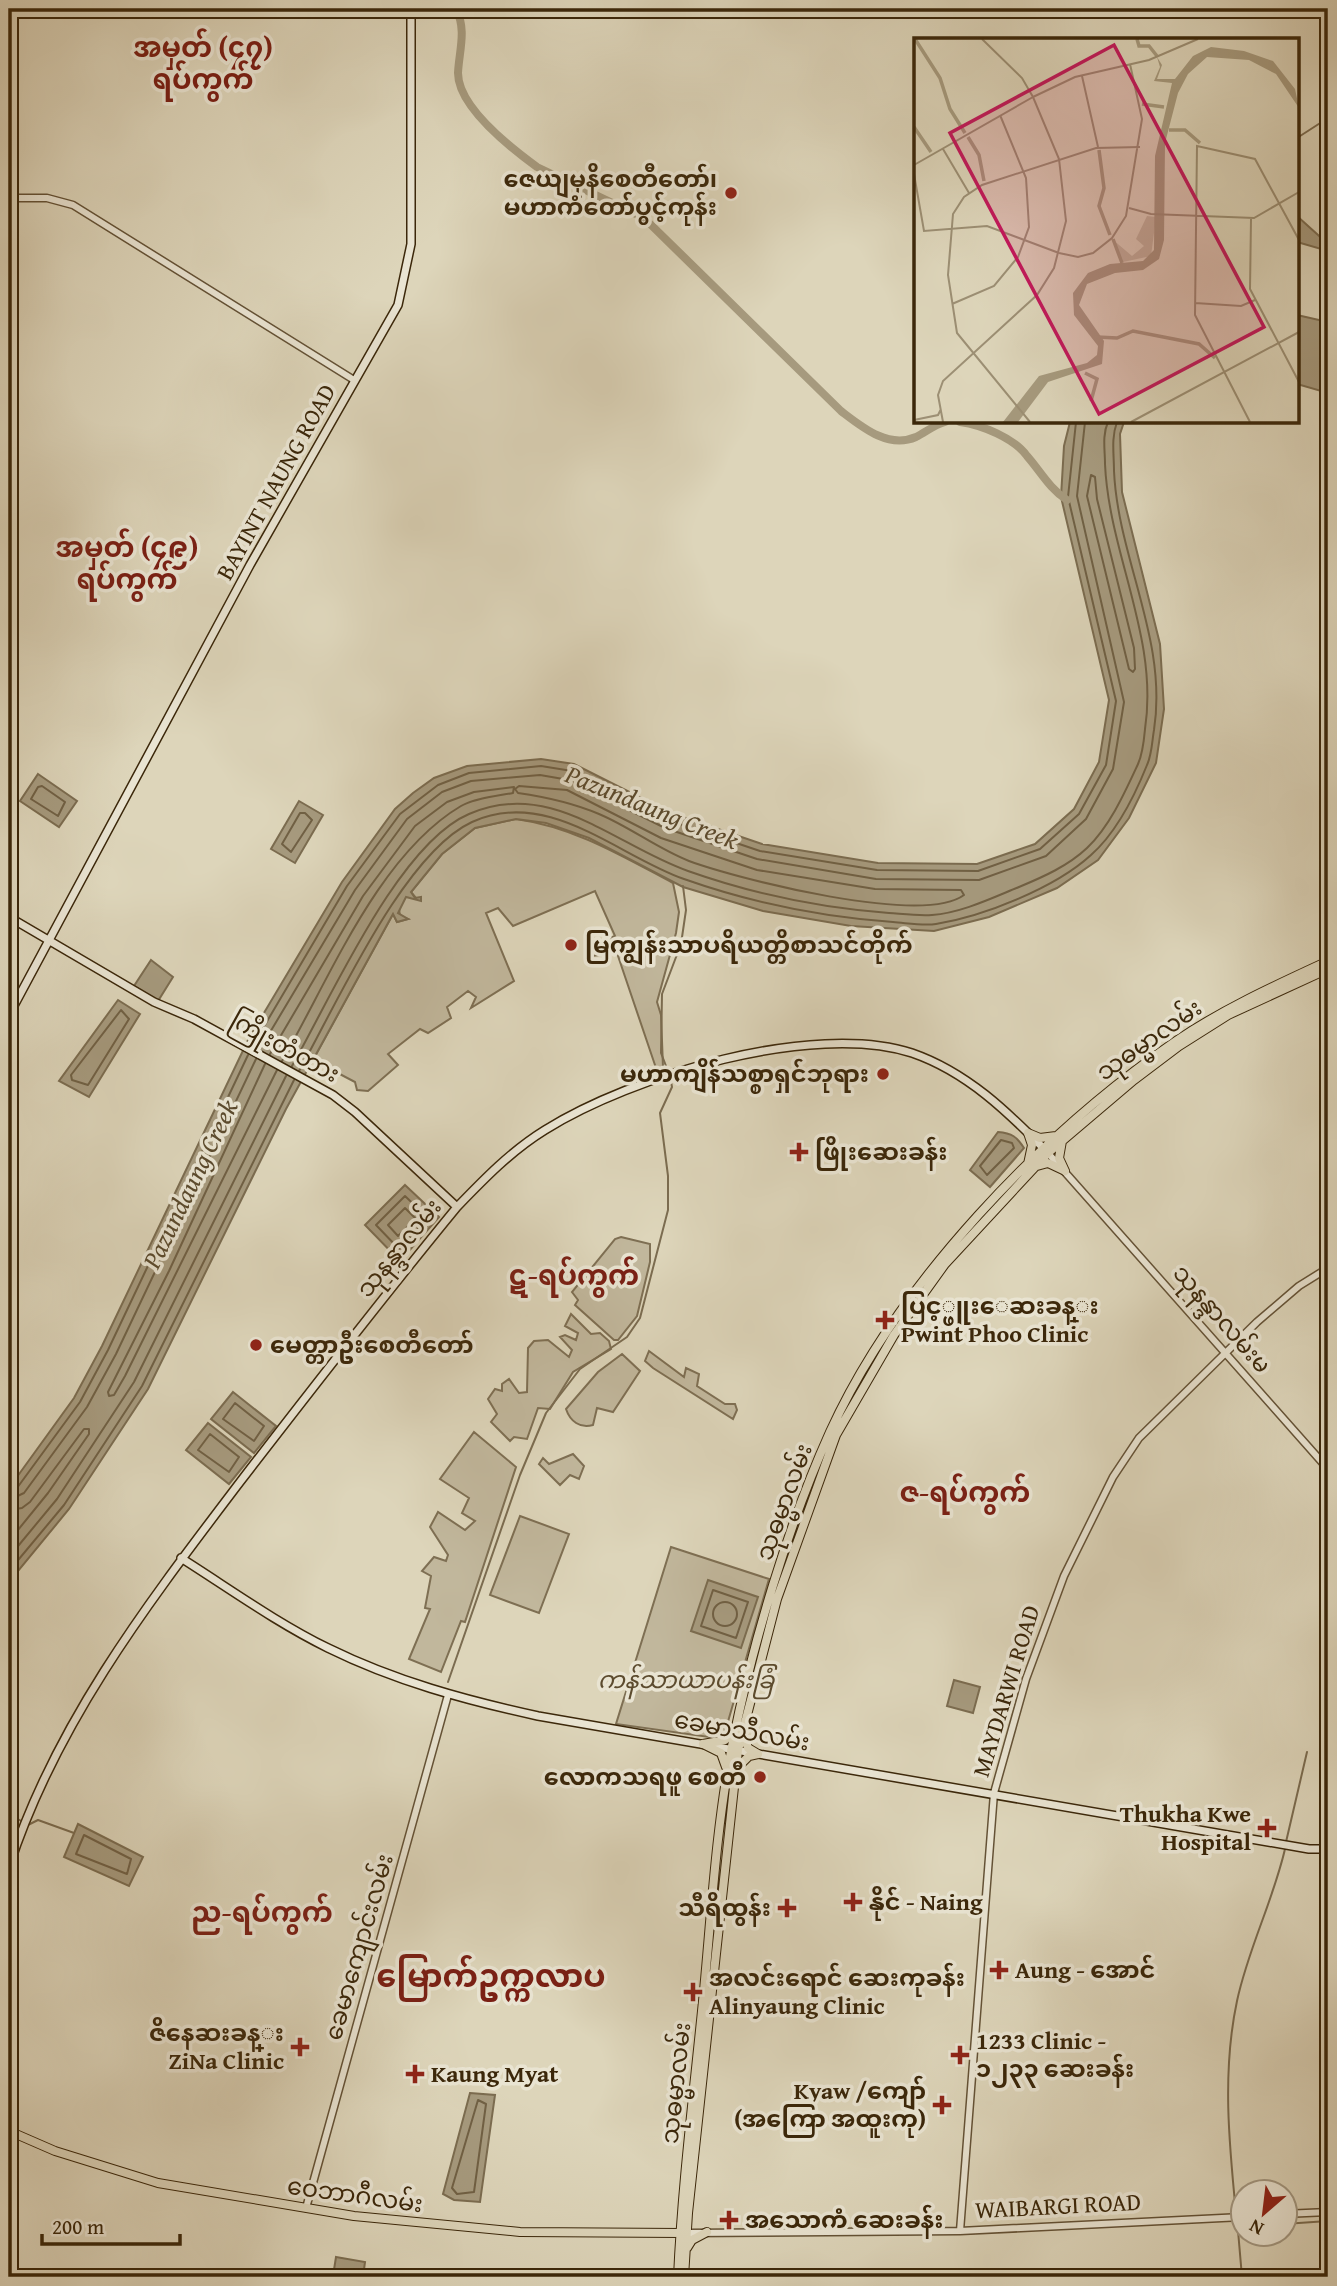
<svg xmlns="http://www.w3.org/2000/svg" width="1337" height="2286" font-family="'Gentium Book Plus','Noto Sans Myanmar',serif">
<rect width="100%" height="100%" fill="#ddd5ba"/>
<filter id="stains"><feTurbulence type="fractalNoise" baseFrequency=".00286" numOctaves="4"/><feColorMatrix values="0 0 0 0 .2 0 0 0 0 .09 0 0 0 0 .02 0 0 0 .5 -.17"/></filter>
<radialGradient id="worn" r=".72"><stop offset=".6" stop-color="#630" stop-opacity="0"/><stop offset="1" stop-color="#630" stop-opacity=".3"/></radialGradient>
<path fill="#c1b79c" stroke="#7e6f53" stroke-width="2" d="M516,819C574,827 622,856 673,883L679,912L676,933L657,1002L661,1015L663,1067L656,1068L617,953L592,956L589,946L615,936L595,891L513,926L498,908L486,913L514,981L471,1008L476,997L468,991L447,1007L451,1018L428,1033L420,1029L388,1054L398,1065L368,1091L357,1090L355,1082L313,1060L393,914L397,922L408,919L400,916L399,908L406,896L416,898L411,892L442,854L475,828Z
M621,1237L650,1244V1262L637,1316L618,1340H614L575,1305L578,1300L572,1292L615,1239Z
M571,1314L591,1334L600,1333L609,1341L611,1349L573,1372L550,1409L538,1408L527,1439L514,1437L510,1441L491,1422L497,1414L488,1399L495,1389L502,1391V1384L509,1379L519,1393L527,1392L528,1348L534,1341L548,1340L569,1357L572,1350L560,1337L565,1335L576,1340L578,1333L565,1326Z
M649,1351L684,1377L686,1368L699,1374L697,1386L725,1404H735L737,1410L733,1419L653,1368L645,1361Z
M622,1354L640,1371L613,1412L597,1408L593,1425C580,1429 570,1421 566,1409L598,1372Z
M474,1432L516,1467L465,1622L461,1621L441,1672L409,1659L430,1609L425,1608L431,1576L422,1571L434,1557L446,1561L448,1555L430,1527L438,1512L465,1530L475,1521L462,1513L469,1498L440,1479Z
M573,1454L584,1466L579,1479L570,1475L560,1485L539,1464L543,1458L549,1464Z
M520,1516L569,1534L539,1613L490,1595Z
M671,1547L769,1579L723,1739L616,1724Z"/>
<path fill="#a69a7e" stroke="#7b6c50" stroke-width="2" d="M1297,216L1328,244V251L1297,242Z
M1297,315L1328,322V393L1297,384Z
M1070,422H1124L1120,434L1122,492L1160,644L1164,709L1156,763L1129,818L1098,860L1057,888L989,917L934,931L851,926L763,911L683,887L589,838L546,823L516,819L475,828L442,854L411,892L415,898L421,897V901L406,897L398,913L408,919L397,922L393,914L286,1109L148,1389L69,1509L9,1582V1488L74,1398L102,1346L249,1038L342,882L395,809L413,793L434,778L467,766L541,759L574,764L671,813L762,844L878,863L977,864L1035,844L1074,809L1099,762L1109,700L1061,497L1064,446Z
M38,774L77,801L59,827L20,801Z
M299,801L323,815L295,863L271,849Z
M151,960L173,977L158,1001L134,986Z
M118,1000L140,1014L89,1097L59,1081Z
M998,1132C1012,1133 1017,1137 1024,1148L990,1187L970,1170Z
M405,1185L439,1217L400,1261L365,1225Z
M233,1392L276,1426L254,1453L211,1419Z
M208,1423L251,1457L229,1484L186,1450Z
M708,1580L758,1597L741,1648L691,1631Z
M954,1680L980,1687L973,1713L947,1706Z
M78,1824L143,1857L129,1886L64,1857Z
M470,2093L495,2095L480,2202L454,2200L443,2194Z
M336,2257L365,2262L363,2277L333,2276Z"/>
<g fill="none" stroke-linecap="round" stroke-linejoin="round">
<path stroke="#706044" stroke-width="2" d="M1091,475L1095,477L1097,499L1134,648L1135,669L1133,672L1129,669L1087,496Z
M42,786L65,802L58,816L31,799L38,787Z
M519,786L567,790L661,838L757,870L875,889L961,890L964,895C922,926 738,879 689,861C658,849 630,827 599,814C573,803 546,797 518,793L515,789Z
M300,813H305L312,820L291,852L282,844Z
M121,1010L129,1019L88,1085L72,1080L71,1075Z
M253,1045L347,886L400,814L438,785L469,773L541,766L572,771L668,820L760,851L877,870L978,871L1040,849L1079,814L1106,765L1116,701L1068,497L1076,422
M260,1049L355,890L407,819L442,792L471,781L540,775L569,780L665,828L757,859L876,879L979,880L1046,856L1086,819L1113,769L1124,702L1077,496L1085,422
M270,1054L363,896L415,826L447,802L474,792L514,787L513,793C497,796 475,798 461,806C378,855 329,980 282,1061
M265,1064L169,1271L108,1392L109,1396L114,1395L125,1376L277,1070
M292,1066C330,1000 398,844 469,814C551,778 616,846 688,871C753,894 821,908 889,913C903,914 918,916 932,915C961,913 992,898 1019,887C1043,877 1068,866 1087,848C1110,826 1125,792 1138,764C1143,753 1144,740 1145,729C1159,638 1109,554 1105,464C1105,450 1102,435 1108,422
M299,1071C337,1004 403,854 472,822C548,787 618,856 684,879C752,903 822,917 893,922C907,923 923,926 936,924C984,916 1055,888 1091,855C1116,833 1135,795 1147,765C1152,754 1152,741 1154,730C1168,640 1118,559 1114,471C1114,454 1111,438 1117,422
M1001,1140L1012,1143L1014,1148L987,1175L980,1166Z
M405,1196L428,1218L399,1249L376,1225Z
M405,1208L416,1219L398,1236L388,1225Z
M235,1403L264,1426L254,1441L223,1419Z
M210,1434L239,1457L229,1472L198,1450Z
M9,1491L17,1488L80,1402L108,1350L248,1055
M9,1500L24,1493L87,1407L116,1354L256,1059
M9,1510L22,1508L30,1502L84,1429H89V1434L48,1493L9,1541
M9,1557L57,1499L134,1382L286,1076
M9,1571L64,1505L142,1386L294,1080
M713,1590L748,1602L736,1638L701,1626Z
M713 1614a12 12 0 1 1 24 0a12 12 0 1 1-24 0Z
M84,1835L131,1859L127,1874L76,1854Z
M478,2100L486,2104L474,2192L457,2194L452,2188Z"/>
<path stroke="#7b6c50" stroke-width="2" d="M1297,138L1328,118
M668,1071L661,1053L662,994L681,944L686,910L683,886
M448,1682L520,1475L546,1413L580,1369L627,1337L640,1318L668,1210V1176L660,1113L672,1087L670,1076
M9,1814L23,1822
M28,1825L38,1820L74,1833
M1286,1842L1307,1752
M1236,2213C1229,2143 1222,2071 1237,2001C1248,1949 1273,1901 1285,1849
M1237,2219L1242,2277
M1284,2224L1328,2221"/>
<path stroke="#a69a7e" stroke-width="8" d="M456,9C467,30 459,51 458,73C458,107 511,148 537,167L644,218L841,411C862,427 888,449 916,437C926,432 934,425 945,422
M960,422C982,425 1014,438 1027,456C1041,472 1049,488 1067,500"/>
<defs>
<path id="tertiary" d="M9,198H47L73,205L354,380
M1048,1153L1328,1469
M306,2208L448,1695
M1284,2214L1328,2212
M960,2231L994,1793L1026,1679L1064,1576L1113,1477L1139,1438L1257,1322L1299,1286L1328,1268
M687,2233L960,2231L1242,2217"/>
<path id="secondary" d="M9,917L154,1002L194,1019L333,1095L355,1112L457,1207
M9,1015L250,565L398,305L411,244V9
M181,1558C230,1589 277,1623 328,1648C395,1681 465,1700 538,1716L1309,1849H1328
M9,1867C56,1722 149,1602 240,1482C311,1390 383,1297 457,1207C484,1179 511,1151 545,1130C631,1076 813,1021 912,1053C967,1072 1008,1112 1048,1153"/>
<path id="primary" d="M1028,1133L1040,1138L1056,1136
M1028,1133L1032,1145L1028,1164
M1062,1141L1059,1158L1065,1171
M1037,1166L1048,1163L1065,1171
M743,1733L748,1748L758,1754
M703,1744L721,1753L726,1767
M703,1744L725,1740L733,1730
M737,1768L749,1756L758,1754
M9,2131L55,2151L158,2183L354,2216L520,2232L683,2233
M687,2248L692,2240L707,2232
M678,2277C682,2188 693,2100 702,2011C711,1923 715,1833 732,1746C752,1645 788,1525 830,1432C898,1283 1042,1133 1176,1041C1223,1009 1276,985 1328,961
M684,2277L688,2213L738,1750L777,1599L836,1435L894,1335L945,1264L1048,1153L1134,1080L1179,1046L1228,1015L1328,969"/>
</defs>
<use href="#tertiary" stroke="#645236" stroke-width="9"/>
<use href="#secondary" stroke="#3b270a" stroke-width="10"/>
<use href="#primary" stroke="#3b270a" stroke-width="10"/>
<use href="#tertiary" stroke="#e9e4d2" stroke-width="6"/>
<use href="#secondary" stroke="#e9e4d2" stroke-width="7"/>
<use href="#primary" stroke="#ddd5ba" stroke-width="8"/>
</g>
<g fill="#8f2418" stroke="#e9e4d2" stroke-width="2.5">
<circle cx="731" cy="193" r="7"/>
<circle cx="571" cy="945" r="7"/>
<circle cx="883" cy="1074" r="7"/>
<path d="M795.5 1141.5h7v7h7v7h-7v7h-7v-7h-7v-7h7z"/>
<path d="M881.5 1309.5h7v7h7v7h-7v7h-7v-7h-7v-7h7z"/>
<circle cx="256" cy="1345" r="7"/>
<circle cx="760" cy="1777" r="7"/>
<path d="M1263.5 1817.5h7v7h7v7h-7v7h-7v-7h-7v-7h7z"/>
<path d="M849.5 1891.5h7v7h7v7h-7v7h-7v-7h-7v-7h7z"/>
<path d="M783.5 1897.5h7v7h7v7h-7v7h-7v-7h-7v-7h7z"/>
<path d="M995.5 1959.5h7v7h7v7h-7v7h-7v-7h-7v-7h7z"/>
<path d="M689.5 1981.5h7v7h7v7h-7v7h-7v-7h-7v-7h7z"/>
<path d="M296.5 2036.5h7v7h7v7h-7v7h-7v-7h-7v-7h7z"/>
<path d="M956.5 2044.5h7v7h7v7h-7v7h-7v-7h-7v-7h7z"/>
<path d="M411.5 2063.5h7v7h7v7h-7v7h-7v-7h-7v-7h7z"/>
<path d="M938.5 2094.5h7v7h7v7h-7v7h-7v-7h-7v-7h7z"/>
<path d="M725.5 2209.5h7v7h7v7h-7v7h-7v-7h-7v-7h7z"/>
</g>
<g text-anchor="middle" stroke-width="7" stroke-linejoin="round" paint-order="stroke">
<g font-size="24" font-weight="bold" fill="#3b270a" stroke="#e9e4d2" text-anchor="start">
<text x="717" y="187" text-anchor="end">ဇေယျမုနိစေတီတော်၊<tspan x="717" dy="28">မဟာကံတော်ပွင့်ကုန်း</tspan></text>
<text x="585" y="953">မြကျွန်းသာပရိယတ္တိစာသင်တိုက်</text>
<text x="869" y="1082" text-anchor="end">မဟာကျိန်သစ္စာရှင်ဘုရား</text>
<text x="815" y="1160">ဖြိုးဆေးခန်း</text>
<text x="901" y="1314">ပြင့္ဖူးေဆးခန္း<tspan x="901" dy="28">Pwint Phoo Clinic</tspan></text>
<text x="270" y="1353">မေတ္တာဦးစေတီတော်</text>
<text x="746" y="1785" text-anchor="end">လောကသရဖူ စေတီ</text>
<text x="1251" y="1822" text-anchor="end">Thukha Kwe<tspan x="1251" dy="28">Hospital</tspan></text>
<text x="869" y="1910">နိုင် - Naing</text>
<text x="771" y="1916" text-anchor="end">သီရိထွန်း</text>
<text x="1015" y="1978">Aung - အောင်</text>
<text x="709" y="1986">အလင်းရောင် ဆေးကုခန်း<tspan x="709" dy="28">Alinyaung Clinic</tspan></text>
<text x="284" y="2041" text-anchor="end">ဇိနေဆးခန္း<tspan x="284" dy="28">ZiNa Clinic</tspan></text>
<text x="976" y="2049">1233 Clinic -<tspan x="976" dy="28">၁၂၃၃ ဆေးခန်း</tspan></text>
<text x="431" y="2082">Kaung Myat</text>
<text x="926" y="2099" text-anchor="end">Kyaw /ကျော်<tspan x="926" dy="28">(အကြော အထူးကု)</tspan></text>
<text x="745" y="2228">အသောကံ ဆေးခန်း</text>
</g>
<g font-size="24" fill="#3b270a" stroke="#e9e4d2">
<text transform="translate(276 482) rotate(-61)" y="8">BAYINT NAUNG ROAD</text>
<text transform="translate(1149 1040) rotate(-35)" y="8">သုဓမ္မာလမ်း</text>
<text transform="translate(285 1047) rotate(29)" y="8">ကြိုးတံတား</text>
<text transform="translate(399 1248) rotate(-51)" y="8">သုနန္ဒာလမ်း</text>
<text transform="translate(1222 1319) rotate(49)" y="8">သုနန္ဒာလမ်းမ</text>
<text transform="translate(784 1502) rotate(-70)" y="8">သုဓမ္မာလမ်း</text>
<text transform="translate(1006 1691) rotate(-73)" y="8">MAYDARWI ROAD</text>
<text transform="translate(742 1731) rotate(10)" y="8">ခေမာသီလမ်း</text>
<text transform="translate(359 1947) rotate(-74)" y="8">ခေမာကျောင်းလမ်း</text>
<text transform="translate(676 2083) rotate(-84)" y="8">သုဓမ္မာလမ်း</text>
<text transform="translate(355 2195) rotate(8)" y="8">ဝေဘာဂီလမ်း</text>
<text transform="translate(1058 2206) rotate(-3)" y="8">WAIBARGI ROAD</text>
</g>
<g font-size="24" font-style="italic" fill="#5c4b2e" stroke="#e9e4d2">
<text x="686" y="1688">ကန်သာယာပန်းခြံ</text>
</g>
<g font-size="26" font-style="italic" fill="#5b4a2d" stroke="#e9e4d2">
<text transform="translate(652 807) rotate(22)" y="9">Pazundaung Creek</text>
<text transform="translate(190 1184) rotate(-64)" y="9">Pazundaung Creek</text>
</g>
<g font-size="28" font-weight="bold" fill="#7a1f14" stroke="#e9e4d2">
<text x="203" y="57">အမှတ် (၄၇)<tspan x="203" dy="32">ရပ်ကွက်</tspan></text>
<text x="127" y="557">အမှတ် (၄၉)<tspan x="127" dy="32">ရပ်ကွက်</tspan></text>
<text x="574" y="1285">ဋ-ရပ်ကွက်</text>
<text x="965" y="1502">ဇ-ရပ်ကွက်</text>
<text x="262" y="1922">ည-ရပ်ကွက်</text>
</g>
<g font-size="32" font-weight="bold" fill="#7a1f14" stroke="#e9e4d2">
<text x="491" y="1987">မြောက်‌ဥက္ကလာပ</text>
</g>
</g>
<g transform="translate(914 38)">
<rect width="385" height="385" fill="#ddd5ba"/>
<path d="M233,178L242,179L237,218L209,224L198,201L218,218L230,208L222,201Z" fill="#c1b79c"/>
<path d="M297,9L330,13L359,23L381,51L385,70L362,36L335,22L293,19L274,36L264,55L251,105L250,202L245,221L229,232L201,235L173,246L165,267L190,303L188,326L134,344L104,384H89L125,338L173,325L183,317L184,308L160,277L159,255L174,235L196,226L229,223L240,212L241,118L258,45L240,43L246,29L243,19L248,27L243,41H261L279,18Z" fill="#a69a7e"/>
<path fill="none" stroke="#a69a7e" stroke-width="3.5" d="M1,1L26,40L36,71L51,95M223,1L225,8H235L243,18M228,66L250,69M0,89L17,114M255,92H271L286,105M54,99L65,117L70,143M185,112L190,150L185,168L196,197M199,201L208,225M183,299L203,300L219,293L285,306L301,320M171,335L183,341L177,363"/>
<path fill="none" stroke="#9c8f74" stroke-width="2" d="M168,38L184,109M119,59L161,39L235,22L284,1M29,111L55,155M0,127L119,59M0,136L10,193L73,188L145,215M215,170L237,176L340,180L385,154M337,181L336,251L385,344M145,215L164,219L179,215L198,200L212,178L228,81L216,26M281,265L327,268L341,262M38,266L80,248L104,219L115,189L112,140L86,77M0,382L24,377L27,371M29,384L24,357L29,343L123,257L140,230L152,183L145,121L119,59L108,40L68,1M116,384L43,295L34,237L39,176L50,159L68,147L182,110L226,109M217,384L385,294M336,384L281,277L283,108L341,121L385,202"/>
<path fill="#c2185b" fill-opacity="0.15" stroke="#c2185b" stroke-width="3.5" d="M200,7L350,289L185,376L36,95Z"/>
<rect width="385" height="385" fill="none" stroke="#3b270a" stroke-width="3.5"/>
</g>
<rect width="1337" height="2286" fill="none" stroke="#ddd5ba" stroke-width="35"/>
<rect x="10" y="10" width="1316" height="2265" fill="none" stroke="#3b270a" stroke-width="3.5"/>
<rect x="18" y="18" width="1302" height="2251" fill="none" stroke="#3b270a" stroke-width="2"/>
<g transform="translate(1264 2213) rotate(208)"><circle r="33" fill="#e9e4d2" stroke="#a39882" stroke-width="2"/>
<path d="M0-5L12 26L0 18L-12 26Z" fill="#8f2418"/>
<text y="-10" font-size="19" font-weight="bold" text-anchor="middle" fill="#3b270a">N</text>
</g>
<path d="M42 2234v10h138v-10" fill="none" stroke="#3b270a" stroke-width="3.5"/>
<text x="52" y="2234" font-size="21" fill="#3b270a" stroke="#e9e4d2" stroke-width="5" paint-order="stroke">200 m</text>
<rect width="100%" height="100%" filter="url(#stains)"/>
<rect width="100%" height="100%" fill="url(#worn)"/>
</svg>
